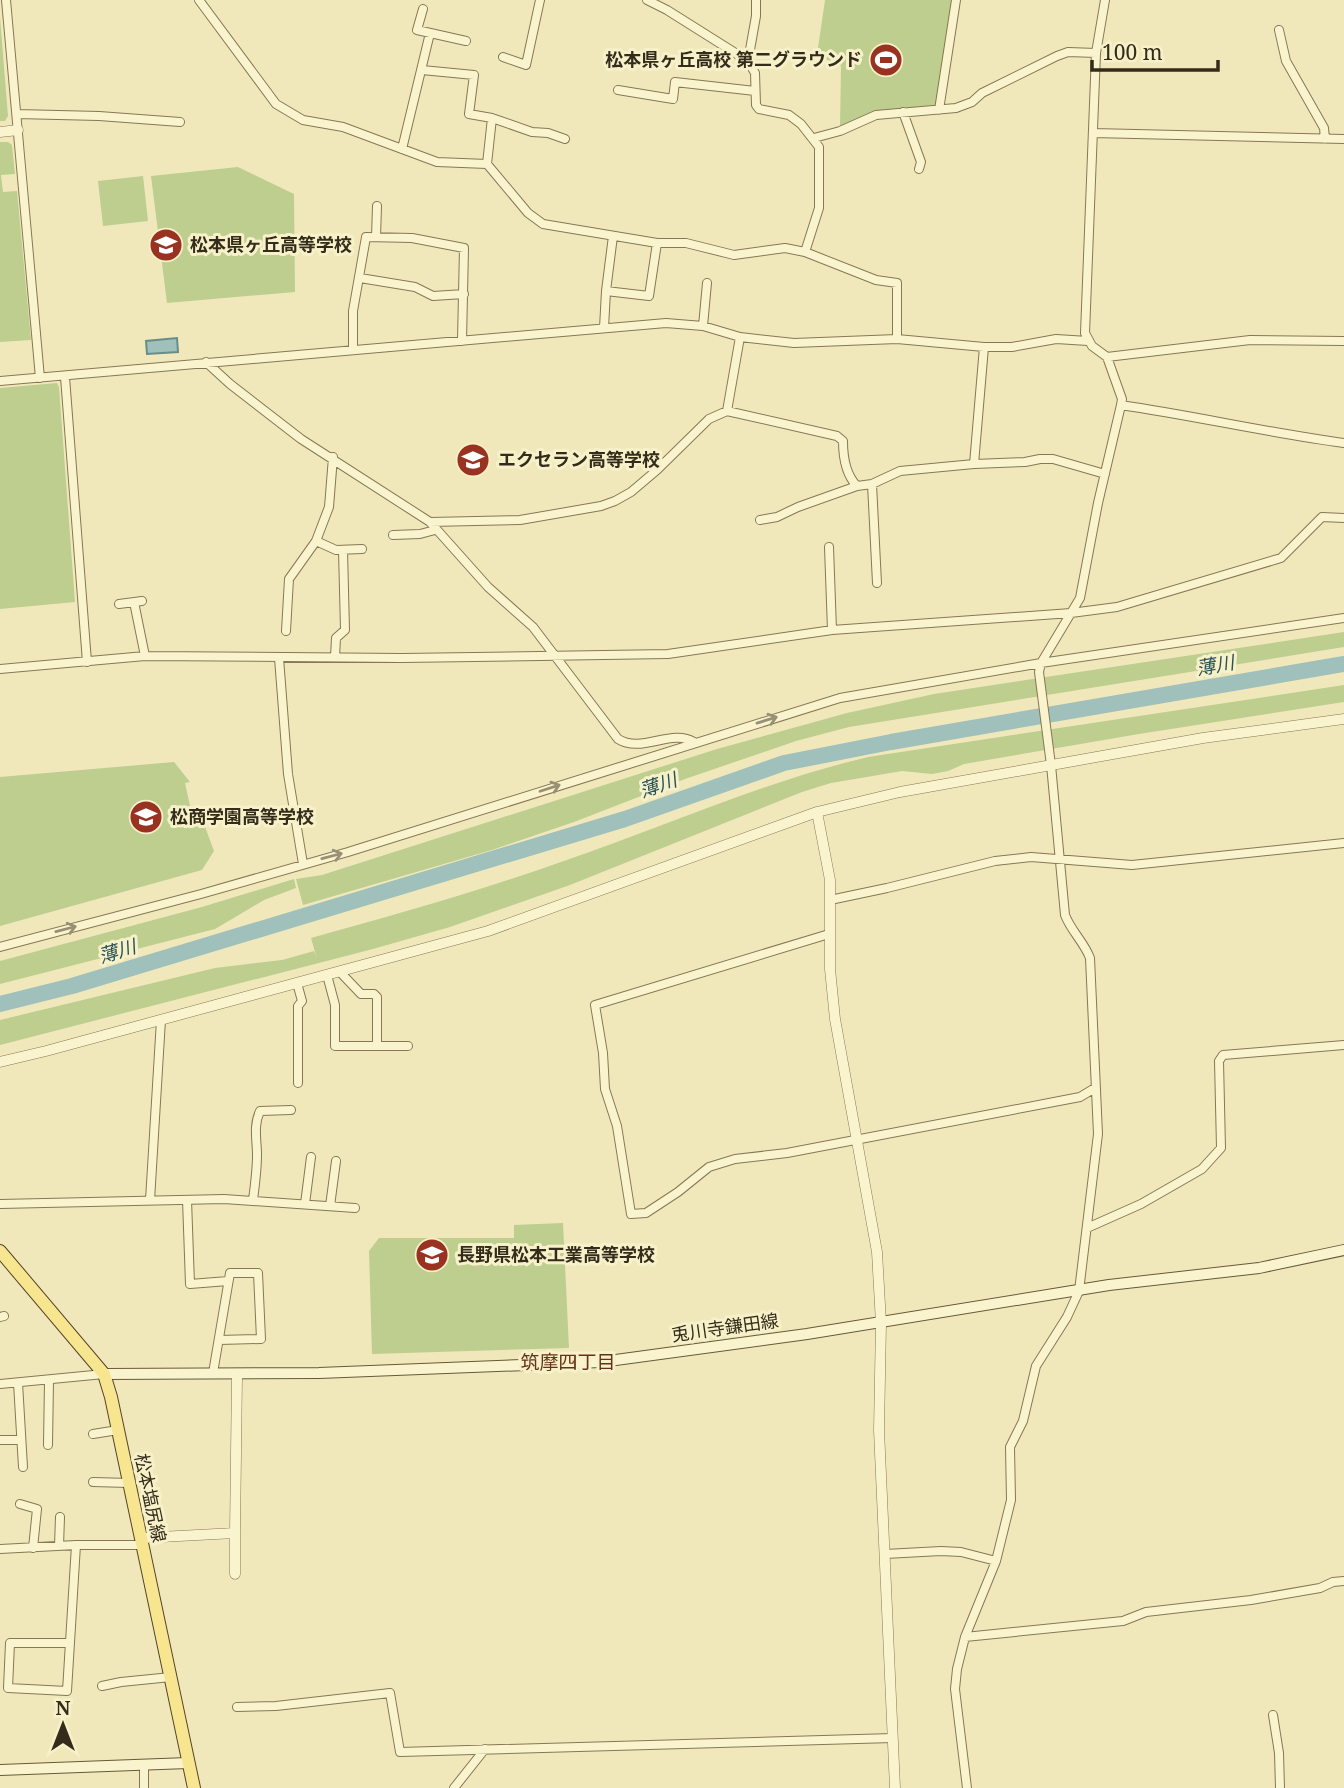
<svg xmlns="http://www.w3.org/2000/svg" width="1344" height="1788" font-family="'Noto Serif','Noto Sans JP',serif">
<rect width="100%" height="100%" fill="#f0e8bb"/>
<path fill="#bdce8f" d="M825,0H952L937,105L883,110L840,127L841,66L817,55Z
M0,17L8,116L5,121H0Z
M0,142H8L12,145L15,174L1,175L3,192L17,191L31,340L0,342Z
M238,167L294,194L295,292L167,303L151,176Z
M143,176L148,221L103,226L98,181Z
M57,383L59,387L75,602L0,609V388Z
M1344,632V647L849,727L796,741L685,779L574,822L492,850L303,905L296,879L322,875L717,749L847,713L934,694Z
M1344,685V702L1139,734L964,764L948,771L932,774L902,771L831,783L802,792L570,885L450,927L373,949L0,1045V1020L215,968L282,960L314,951L317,959L311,938C395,915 479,891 561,862C664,827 762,782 868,757Z
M174,762L190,782L185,783L194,824H204L214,851L202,870L0,926V777Z
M294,879L296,888L264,900L215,929L0,984V961L202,907Z
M563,1223L569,1348L372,1354L369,1251L379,1238H514V1225Z"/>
<path fill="#9fc0bb" stroke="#678d8a" stroke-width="2" d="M177,338L178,352L147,354L146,341Z"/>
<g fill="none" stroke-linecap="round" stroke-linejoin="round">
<path stroke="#9fc0bb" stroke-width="16" d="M0,1004L72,986L625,819L784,763L891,742L1344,664"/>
<defs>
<path id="minor" d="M6,0L40,378
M199,0L276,104L303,120L343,127L437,162L487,164L528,213L543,224L657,243H686L734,255L785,248L805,252L876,280L897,283V339
M647,0L667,10L748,61L755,73L756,105L759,109L789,115L801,124L819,147V208L805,252
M423,9L417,30L466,41
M1279,30L1286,61L1324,128L1325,139
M503,57L526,65L540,0
M748,61L756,16V0
M422,70L474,75L469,114L492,118L532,132L548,133L565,139
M618,90L673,99L675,82L755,91
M939,110L956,0
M903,112L921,162L919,169
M17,114L99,116L180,122
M1093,133L1344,139
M814,138L840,131L876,115L956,108L972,102L982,93L1057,56L1068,52L1096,53
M402,149L430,33
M487,164L492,118
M376,237L377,206
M360,278L415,287L433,296L464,294
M606,291L649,296L657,243
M703,326L707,283
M604,328L606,291L613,236
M353,350V311L366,237L412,238L464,248L462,341
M1107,357L1250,340L1344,341
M206,362L230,384L301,439L430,522L488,587L533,627L618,739C642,754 671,728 694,742
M65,377L87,662
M0,381L666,323L703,326L740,337L794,343L897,339L984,347H1012L1056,339L1088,341
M1121,405C1196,416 1269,433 1344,443
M727,411L740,337
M333,457L329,507L316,541L336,550L362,549
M974,464L984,347
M872,484L877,583
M760,520L777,517L798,507L857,486
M430,522L520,520L601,506L615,501L631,492L657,470L709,419L727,411L837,436L843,441C843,456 846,475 857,486L872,484L900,471L974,464L1025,462L1040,459H1053L1105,474
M393,535L420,534L435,530
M829,547L832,630
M134,602L145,656
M119,604L142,601
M286,631L289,579L316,541
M335,657L336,638L345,630L343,550
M279,658L288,774L303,864
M0,669L145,656L402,658L668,654L832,630L1071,613L1117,607L1281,558L1322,517L1344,518
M830,900L887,888L995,861L1031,857L1132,865L1344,843
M829,934L595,1005L603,1053L605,1089L617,1126L631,1214L646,1213L678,1192L709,1167L735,1159L787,1153L1080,1097L1095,1088
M0,947L201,894L348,852L840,698L1041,663L1344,618
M340,972L361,994H374L377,997V1046
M327,975L335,1005V1046H408
M297,983L302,1001L298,1006V1083
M150,1200L161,1020
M187,1200L190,1284L228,1281
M253,1200C255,1185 257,1170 257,1155C257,1140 253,1126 260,1111L291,1110
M0,1204L224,1199L355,1208
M305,1204L311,1157
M330,1206L336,1161
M1087,1228L1141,1204L1202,1169L1221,1148L1219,1061L1223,1055L1344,1045
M0,1317L4,1316
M213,1373L230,1273H258L261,1339L219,1340
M18,1383L23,1467
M0,1384L104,1374
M93,1434L118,1430
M0,1440H21
M48,1445L49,1381
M93,1482L129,1483
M20,1504L37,1509L33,1548
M59,1546L60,1517
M0,1549L76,1545H143
M885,1554L941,1551L961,1552L996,1561
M965,1637L1123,1621L1146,1612L1251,1600L1320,1588L1333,1582L1344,1581
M70,1643H10L8,1688L67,1691L76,1545
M102,1686L121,1682L171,1677
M237,1707L276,1706L390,1693L400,1752L893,1738
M1273,1715L1279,1753L1280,1788
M144,1765V1788
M454,1788L485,1749
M967,1788L955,1689L957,1669L965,1637L996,1561L1011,1500L1010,1447L1023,1421L1036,1366L1067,1317L1079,1291L1098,1134L1090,958C1084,942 1071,931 1065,915L1051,765L1039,672L1041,663L1080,598L1098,503L1121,405L1122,399L1107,357L1092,346L1085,333L1096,53L1105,0"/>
<path id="tertiary" d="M0,132L18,130
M817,812L830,880V969L835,1019L877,1252L881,1323L879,1430L895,1788
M0,1062L46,1051L488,931L817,812L900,792L1203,738L1344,719
M235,1533L237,1375
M141,1538L235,1533V1574"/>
<path id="secondary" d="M104,1374L319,1373L601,1362L807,1334L1109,1285L1259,1268L1344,1250
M0,1770L188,1763"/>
<path id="primary" d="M0,1251L104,1374L111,1397L194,1788"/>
</defs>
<use href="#minor" stroke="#877754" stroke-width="10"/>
<use href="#tertiary" stroke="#877754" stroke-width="11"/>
<use href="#secondary" stroke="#695838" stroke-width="12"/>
<use href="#primary" stroke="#544429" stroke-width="14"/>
<use href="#minor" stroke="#faf4ce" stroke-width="8"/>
<use href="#tertiary" stroke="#faf4ce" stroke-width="10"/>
<use href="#secondary" stroke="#faf4ce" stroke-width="10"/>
<use href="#primary" stroke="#f7e68f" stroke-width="12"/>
</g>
<defs><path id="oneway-shaft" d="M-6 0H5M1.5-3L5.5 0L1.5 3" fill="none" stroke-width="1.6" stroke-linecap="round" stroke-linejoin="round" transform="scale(1.75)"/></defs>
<g stroke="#989074">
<use href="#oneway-shaft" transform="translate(767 720) rotate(-17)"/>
<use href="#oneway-shaft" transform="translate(550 788) rotate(-18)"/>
<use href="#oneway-shaft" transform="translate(332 856) rotate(-15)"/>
<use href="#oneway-shaft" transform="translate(66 929) rotate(-15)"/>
</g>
<defs>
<symbol id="stadium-disc" viewBox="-11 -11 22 22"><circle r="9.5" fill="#993221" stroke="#f7f1ca"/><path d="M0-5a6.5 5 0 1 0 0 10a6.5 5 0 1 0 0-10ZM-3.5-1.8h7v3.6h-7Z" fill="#fff"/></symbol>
<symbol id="school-disc" viewBox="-11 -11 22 22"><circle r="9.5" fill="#993221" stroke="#f7f1ca"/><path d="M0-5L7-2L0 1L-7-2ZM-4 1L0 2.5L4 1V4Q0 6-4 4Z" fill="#fff"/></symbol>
</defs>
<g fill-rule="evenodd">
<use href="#stadium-disc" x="867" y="41" width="38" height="38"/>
<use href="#school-disc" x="147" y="226" width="38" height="38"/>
<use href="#school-disc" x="454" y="441" width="38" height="38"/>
<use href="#school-disc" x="127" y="798" width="38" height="38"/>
<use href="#school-disc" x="413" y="1236" width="38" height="38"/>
</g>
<g text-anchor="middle" stroke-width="6" stroke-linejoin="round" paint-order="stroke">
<g font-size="18" font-weight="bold" fill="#352b1a" stroke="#f7f1ca" text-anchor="start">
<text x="862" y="66" text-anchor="end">松本県ヶ丘高校 第二グラウンド</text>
<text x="190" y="251">松本県ヶ丘高等学校</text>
<text x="498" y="466">エクセラン高等学校</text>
<text x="170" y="823">松商学園高等学校</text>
<text x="457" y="1261">長野県松本工業高等学校</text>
</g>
<g font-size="18" fill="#352b1a" stroke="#f7f1ca">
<text transform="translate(725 1328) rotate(-8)" y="6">兎川寺鎌田線</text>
<text transform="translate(150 1498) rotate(78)" y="6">松本塩尻線</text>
</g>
<g font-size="19" font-style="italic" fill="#285256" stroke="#f7f1ca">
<text transform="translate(1215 665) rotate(-10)" y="7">薄川</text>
<text transform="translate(658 785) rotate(-19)" y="7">薄川</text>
<text transform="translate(117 951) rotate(-17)" y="7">薄川</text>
</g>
<g font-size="19" fill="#643317" stroke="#f7f1ca">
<text x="568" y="1369">筑摩四丁目</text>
</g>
</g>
<g transform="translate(63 1725)" stroke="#f7f1ca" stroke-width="5" paint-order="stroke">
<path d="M0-5L12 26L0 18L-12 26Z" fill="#352b1a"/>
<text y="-10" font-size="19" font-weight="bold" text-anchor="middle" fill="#352b1a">N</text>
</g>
<path d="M1092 60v10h126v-10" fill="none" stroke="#352b1a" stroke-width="3.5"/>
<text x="1102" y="60" font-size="21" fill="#352b1a" stroke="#f7f1ca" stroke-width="5" paint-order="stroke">100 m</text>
</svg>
